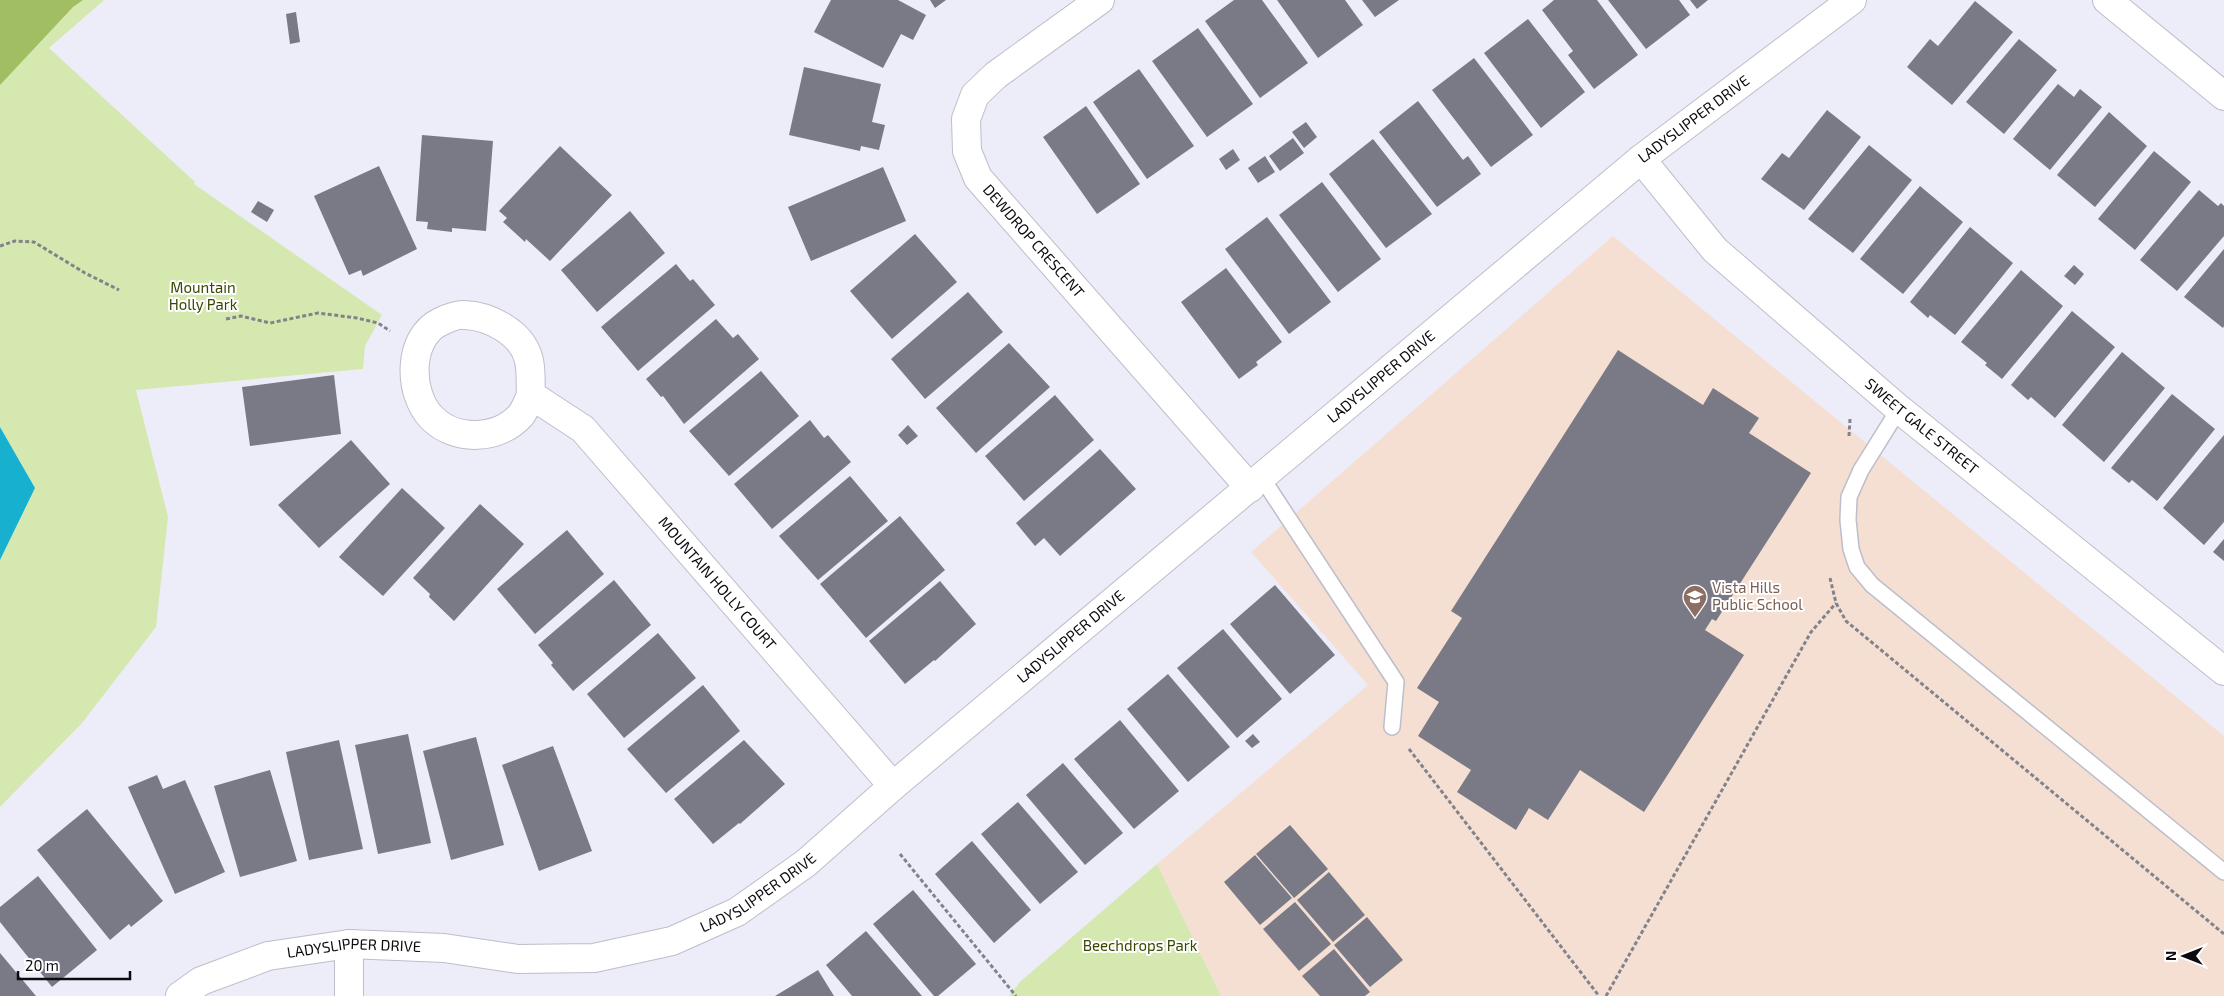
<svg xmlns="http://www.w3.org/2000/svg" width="2224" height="996" font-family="'Exo 2',sans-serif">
<rect width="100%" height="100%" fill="#ecedf9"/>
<path fill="#f5dfd3" d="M1613,236L2224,736V996H1221L1157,864L1368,685L1251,552Z"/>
<path fill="#d5e8b0" d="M0,0H104L49,48L195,182L194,184L382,315L365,346L363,369L136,390L168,517L156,627L82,723L0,807V560L35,488L0,427Z
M1157,864L1221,996H1009L1021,981Z"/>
<path fill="#a2be63" d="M0,0H83L73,7L0,85Z"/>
<path fill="#17b0cf" d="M0,427L35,488L0,560Z"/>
<path fill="#797a85" d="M831,0H898L926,15L913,40L901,34L883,68L814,32Z
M930,0H946L935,8Z
M1234,0H1262L1308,63L1260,98L1205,21Z
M1277,0H1345L1363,25L1318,58Z
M1362,0H1399L1375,17Z
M1554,0H1597L1638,55L1594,89L1568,55L1573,51L1542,10Z
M1608,0H1679L1690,15L1646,49Z
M1690,0H1708L1697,9Z
M1975,1L2013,32L1952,105L1907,67L1930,39L1938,46Z
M296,12L300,42L290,44L286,14Z
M1528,19L1585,92L1541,128L1484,53Z
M1198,28L1253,104L1207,137L1152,61Z
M2019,39L2057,70L2004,134L1966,102Z
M1474,58L1533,135L1491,167L1432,90Z
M804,67L881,84L872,122L885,125L879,150L861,146L860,151L789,135Z
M1139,69L1194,146L1147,179L1093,102Z
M2058,84L2074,97L2080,89L2102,107L2050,170L2013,139Z
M1418,101L1463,160L1468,156L1481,174L1437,207L1379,132Z
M1086,106L1140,184L1097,214L1043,137Z
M1827,110L1861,137L1804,210L1761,179L1782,153L1789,158Z
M2109,112L2147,146L2095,207L2057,175Z
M1306,122L1317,137L1304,148L1292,132Z
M422,135L493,141L486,231L452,228V232L427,229L428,222L416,221Z
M1293,138L1304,153L1280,171L1269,156Z
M1373,139L1432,214L1386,248L1329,174Z
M1869,145L1912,180L1853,253L1808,219Z
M560,146L612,195L550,261L526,239L525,242L503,222L507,218L499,211Z
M1233,149L1240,160L1226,170L1219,159Z
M2154,151L2191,182L2135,250L2098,219Z
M1265,156L1275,172L1258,183L1248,168Z
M379,166L417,249L363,276L361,270L349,275L314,196Z
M883,167L906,221L811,261L788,207Z
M1322,182L1381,259L1338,292L1279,215Z
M1920,186L1963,222L1903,294L1860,259Z
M2199,190L2218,206L2221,203L2224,206V236L2177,291L2140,260Z
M258,201L274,210L267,222L251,212Z
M630,211L665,253L597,312L561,270Z
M1267,217L1331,302L1289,334L1225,249Z
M1970,227L2013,263L1955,335L1930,315L1928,318L1910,302Z
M915,234L957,282L892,339L850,291Z
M2224,249V326L2223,328L2184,297Z
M676,264L690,281L693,279L715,305L638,371L601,327Z
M2074,265L2084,274L2075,285L2064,276Z
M1226,268L1282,342L1256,362L1258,365L1239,379L1181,302Z
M2021,270L2063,306L2002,379L1985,365L1987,363L1961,342Z
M968,292L1003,332L925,399L891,359Z
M2072,311L2115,347L2055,418L2031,397L2028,400L2011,385Z
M716,319L733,338L738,334L759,359L684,424L663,396L661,397L646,379Z
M1009,343L1050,387L976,453L936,408Z
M1618,350L1703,405L1713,388L1759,418L1749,433L1811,473L1716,621L1712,619L1705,630L1744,655L1644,812L1580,770L1548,820L1529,808L1516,830L1457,792L1471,770L1418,736L1439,702L1417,688L1462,618L1451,611Z
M2122,352L2165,388L2104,462L2062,425Z
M761,371L799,416L729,476L689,431Z
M334,375L341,434L250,446L242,387Z
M2172,394L2215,429L2157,501L2132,480L2129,483L2111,468Z
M1055,395L1094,440L1024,501L985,456Z
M810,420L824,438L828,435L851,462L772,529L734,484Z
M908,425L918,436L907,445L898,435Z
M2224,435V522L2204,545L2163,508Z
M351,440L390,484L319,548L278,505Z
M1100,449L1136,489L1060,556L1044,538L1035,546L1016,523Z
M850,476L888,521L818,580L779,536Z
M402,488L445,528L383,596L339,557Z
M480,504L524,544L454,621L429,597L430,594L413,578Z
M900,516L945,570L866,638L820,584Z
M567,530L604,574L535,634L497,589Z
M2224,539V561L2213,552Z
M614,580L651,625L573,691L551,665L553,663L538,645Z
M940,581L976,624L935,661L934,660L905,684L869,641Z
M1275,585L1335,655L1290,694L1230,624Z
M1223,629L1282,699L1237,738L1177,668Z
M658,633L696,678L624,738L587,694Z
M1168,674L1230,747L1188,782L1127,709Z
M703,685L740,731L666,793L627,749Z
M1120,720L1179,791L1134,829L1074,759Z
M408,734L431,843L378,854L355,745Z
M1253,734L1260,742L1252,748L1245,741Z
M476,737L504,845L451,860L423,751Z
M339,740L363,849L309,860L286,752Z
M744,740L785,784L740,824L739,823L713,844L674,799Z
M553,746L592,851L539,871L502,765Z
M1063,763L1123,833L1085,865L1026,795Z
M270,770L297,861L240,877L214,786Z
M157,775L163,789L185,780L225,872L175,894L128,787Z
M1018,802L1078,872L1040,904L981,834Z
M87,809L163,901L131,927L129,924L110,940L37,850Z
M1290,825L1328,869L1294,898L1256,854Z
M972,841L1031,910L994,943L935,874Z
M1255,855L1292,898L1260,925L1224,882Z
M1329,872L1365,915L1333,942L1297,900Z
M38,876L97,950L52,987L0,922V907Z
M913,890L976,964L938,996H934L873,924Z
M1295,902L1331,944L1299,971L1263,929Z
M1367,917L1403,960L1370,987L1334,945Z
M866,931L922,996H852L826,965Z
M1334,949L1370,992L1365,996H1320L1302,976Z
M0,953L36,996H0Z
M818,970L834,996H775Z"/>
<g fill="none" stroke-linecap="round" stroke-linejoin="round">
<defs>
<path id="service" d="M1899,409L1861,470L1849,497L1848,520L1851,549L1857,567L1872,585L2224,872
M1262,478L1396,682L1392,727"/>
<g id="minor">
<path id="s1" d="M1100,0L996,75L975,95L966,119L967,151L978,178L1250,488"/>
<path d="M2107,0L2224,96"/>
<path id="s2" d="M1641,159L1715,250L1899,409L2224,671"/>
<path id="s3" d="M531,395C528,401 525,410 521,415C499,440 456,442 432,418C408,394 407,338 440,322C448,318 457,314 465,315C490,316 521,333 528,357C532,368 530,383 531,395L583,429L893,786"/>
<path id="s4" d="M180,996L201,981L268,956L349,944L444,948L518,959L594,958L672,941L737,912L806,863L893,786L1641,159L1852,0"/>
<path d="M349,996V944"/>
</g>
</defs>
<use href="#service" stroke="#bdbec9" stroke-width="18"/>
<use href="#minor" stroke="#bdbec9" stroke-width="30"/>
<path stroke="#82828a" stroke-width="3" stroke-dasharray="4 2.5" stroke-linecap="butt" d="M0,246L15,241L34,242L85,273L119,290
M226,319L241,316L270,323L318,313L357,318L378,323L390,331
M1849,436L1850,419
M1830,578L1836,603L1846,621L2224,934
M1409,749L1599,996
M900,854L1016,996
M1606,996L1811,632L1836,603"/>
<use href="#service" stroke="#fff" stroke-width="15"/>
<use href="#minor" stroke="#fff" stroke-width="28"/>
</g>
<defs>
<symbol id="school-pin" viewBox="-11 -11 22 30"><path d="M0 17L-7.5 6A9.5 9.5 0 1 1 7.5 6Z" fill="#8d6e63" stroke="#fff"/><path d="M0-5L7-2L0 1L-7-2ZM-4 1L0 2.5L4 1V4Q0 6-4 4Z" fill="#fff"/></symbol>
</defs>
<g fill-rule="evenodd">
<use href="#school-pin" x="1681" y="583" width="28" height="38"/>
</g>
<g text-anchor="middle" stroke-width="4" stroke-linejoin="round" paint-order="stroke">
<g font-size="15" fill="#0c0c10" stroke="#fff">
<text dy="5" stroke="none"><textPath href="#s4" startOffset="1819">LADYSLIPPER DRIVE</textPath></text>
<text dy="5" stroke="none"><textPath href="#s1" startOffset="328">DEWDROP CRESCENT</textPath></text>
<text dy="5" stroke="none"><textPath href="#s4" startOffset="1414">LADYSLIPPER DRIVE</textPath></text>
<text dy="5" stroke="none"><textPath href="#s2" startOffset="389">SWEET GALE STREET</textPath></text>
<text dy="5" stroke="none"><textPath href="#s3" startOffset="642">MOUNTAIN HOLLY COURT</textPath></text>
<text dy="5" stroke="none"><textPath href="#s4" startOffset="1009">LADYSLIPPER DRIVE</textPath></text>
<text dy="5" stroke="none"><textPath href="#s4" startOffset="604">LADYSLIPPER DRIVE</textPath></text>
<text dy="5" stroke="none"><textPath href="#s4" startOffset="184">LADYSLIPPER DRIVE</textPath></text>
</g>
<g font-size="15" fill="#374701" stroke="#fff">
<text x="203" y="293">Mountain<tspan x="203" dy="17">Holly Park</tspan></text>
<text x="1140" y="951">Beechdrops Park</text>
</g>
<g font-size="15" fill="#785e54" stroke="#fff" text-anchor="start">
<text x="1712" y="593">Vista Hills<tspan x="1712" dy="17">Public School</tspan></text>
</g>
</g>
<g transform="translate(2184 956) rotate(270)" stroke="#ffffff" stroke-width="4" paint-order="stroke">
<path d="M0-4L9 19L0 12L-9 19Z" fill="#0c0c10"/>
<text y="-8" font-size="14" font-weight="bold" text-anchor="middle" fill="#0c0c10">N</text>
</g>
<path d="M18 971v8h112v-8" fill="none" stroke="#0c0c10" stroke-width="2.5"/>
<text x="25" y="971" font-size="15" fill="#0c0c10" stroke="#ffffff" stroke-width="4" paint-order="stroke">20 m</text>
</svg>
